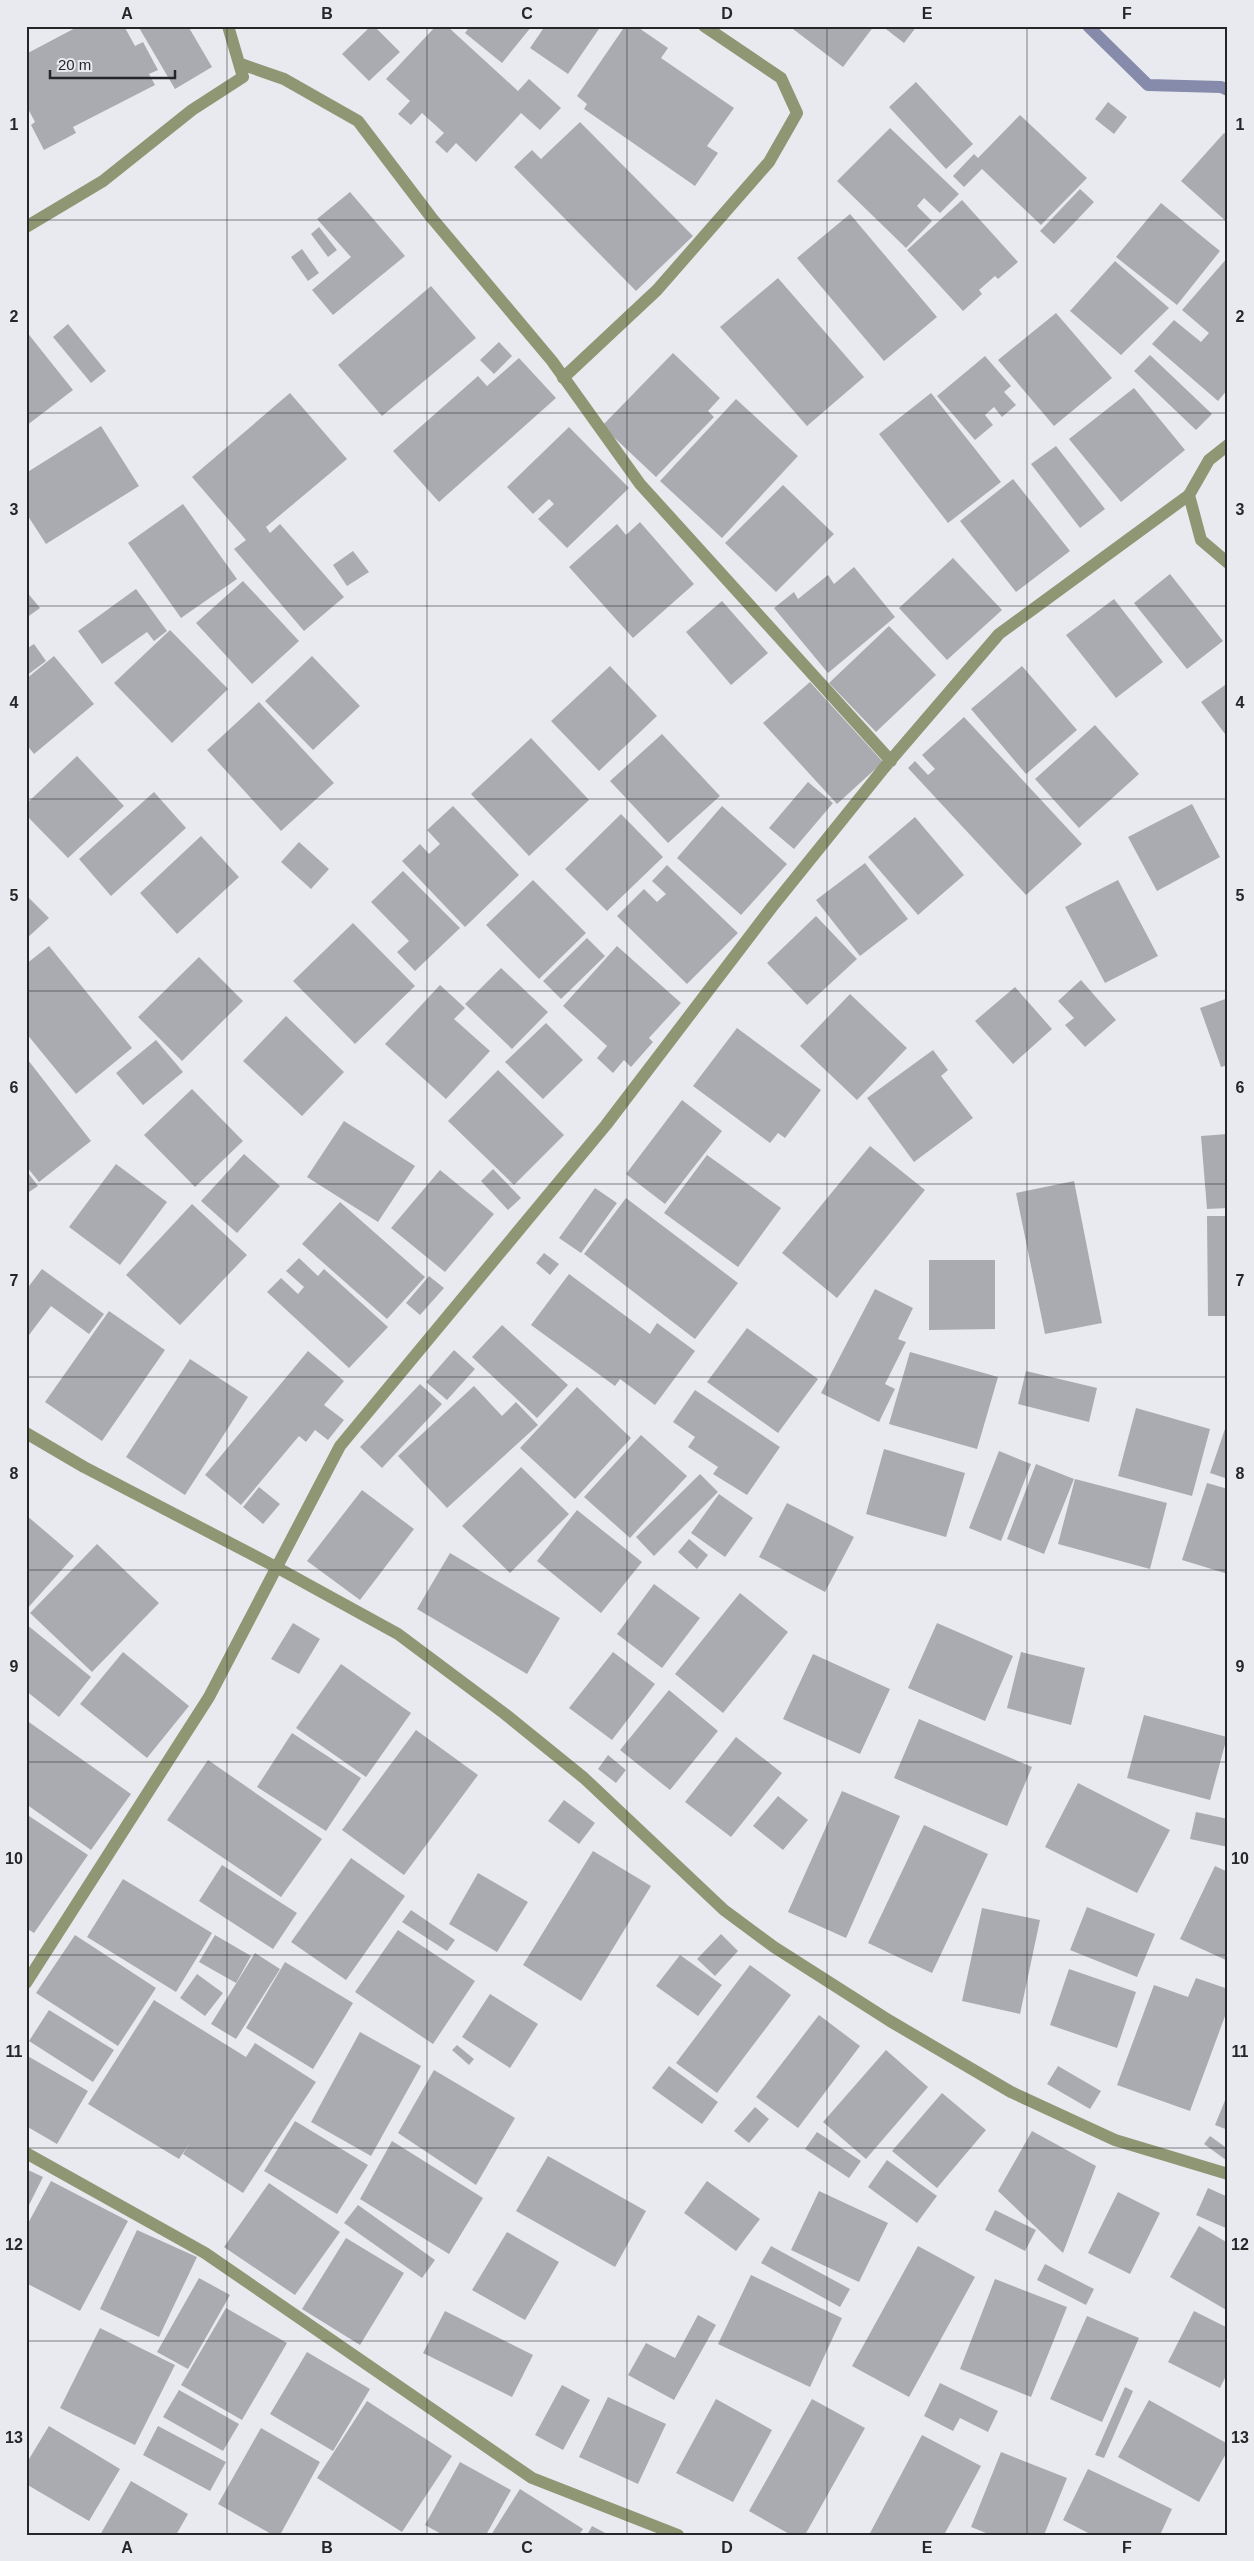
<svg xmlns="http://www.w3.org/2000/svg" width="1254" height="2561" font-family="Helvetica,sans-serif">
<rect width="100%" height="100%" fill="#e9eaef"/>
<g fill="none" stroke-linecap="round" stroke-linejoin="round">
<path stroke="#868aab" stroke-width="12" d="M1088,26L1148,85L1221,87L1228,90"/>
</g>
<path fill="#aaabb0" d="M79,26H124L135,46L143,42L158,70L149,74L155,85L73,127L76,133L44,150L31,125L35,122L26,105V54Z
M138,26H188L212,67L175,89Z
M371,26H374L400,52L369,81L342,54Z
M436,26H447L518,91L529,79L561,108L540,130L521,113L476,162L456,143L447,153L435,142L444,133L422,113L411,125L398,114L410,101L386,79Z
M470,26H532L502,63L465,33Z
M545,26H601L568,74L530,48Z
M625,26H636L668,48L661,58L734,108L707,146L718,153L695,186L584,109L587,104L577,96Z
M789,26H874L843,67Z
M882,26H917L904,43Z
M916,82L973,144L946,169L889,107Z
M1108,102L1127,117L1114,134L1095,119Z
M1020,115L1087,178L1041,225L982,169L964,187L953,176L974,154L978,158Z
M580,122L693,236L636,291L514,167L532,150L541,159Z
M890,128L959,194L940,213L924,198L917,206L932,221L906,248L837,181Z
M1224,133L1228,136V223L1181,181Z
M1080,189L1094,202L1054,244L1040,231Z
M350,192L405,256L333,315L312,290L351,257L317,219Z
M962,200L1018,262L998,279L995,276L979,290L982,294L963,311L907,250Z
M1161,203L1220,251L1177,305L1116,257Z
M850,214L937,317L884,361L797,258Z
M319,227L337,250L328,257L311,234Z
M302,249L319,273L308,281L291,257Z
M1228,257V389L1218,401L1152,344L1174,320L1201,342L1209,333L1182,310Z
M1115,261L1169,308L1121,355L1070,311Z
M778,278L864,377L807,426L720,327Z
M431,286L476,338L382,416L338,365Z
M1056,313L1112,378L1054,426L998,360Z
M68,324L106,371L91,383L53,337Z
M26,331L73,390L26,426Z
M499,342L512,356L494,374L480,360Z
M673,353L720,398L708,411L714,417L656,477L602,426Z
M1150,355L1212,414L1196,430L1134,371Z
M985,356L1011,386L1004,392L1016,405L1002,417L994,407L985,415L993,425L975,440L937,396Z
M519,358L556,398L439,502L393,451L478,376L487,386Z
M1134,388L1185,450L1121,502L1069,439Z
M290,393L347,459L266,527L270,533L280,524L344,597L304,631L234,549L246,540L192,477Z
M931,393L1001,482L948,523L879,434Z
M736,399L798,456L722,538L660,481Z
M101,426L139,486L46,544L26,513V473Z
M569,427L629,488L567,548L538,519L554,504L549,499L533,514L507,487Z
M1056,446L1105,509L1080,528L1031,464Z
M1013,479L1070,551L1016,592L960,521Z
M783,485L834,534L776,592L725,543Z
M183,504L237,579L181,618L128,543Z
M640,522L694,584L633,638L569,567L617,524L626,535Z
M353,551L369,572L347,586L333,565Z
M953,558L1002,610L947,660L899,608Z
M854,567L895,617L828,673L774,608L794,592L798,599L828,575L834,584Z
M1170,574L1223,641L1187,669L1134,603Z
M243,581L299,641L252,684L196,623Z
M136,589L167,631L154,641L147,632L102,664L78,631Z
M26,591L40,608L26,618Z
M1114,599L1163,662L1116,698L1066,635Z
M722,601L768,653L731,685L686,632Z
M889,626L936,675L876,732L829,683Z
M170,630L228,689L172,743L114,683Z
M34,644L46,661L26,676V649Z
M54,656L94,704L34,754L26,744V679Z
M312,656L360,706L313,750L265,701Z
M610,666L657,716L599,771L551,721Z
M1022,666L1077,730L1026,774L971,709Z
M810,682L883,762L837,804L763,723Z
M1228,683V738L1201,702Z
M259,702L334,783L281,831L207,750Z
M964,717L1082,844L1026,895L908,768L915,761L928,775L935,769L922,755Z
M1095,725L1139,774L1079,828L1035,779Z
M662,734L720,796L668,843L610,781Z
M531,738L589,800L529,856L471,794Z
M77,756L124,806L68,858L26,815V804Z
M808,782L833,803L794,849L769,828Z
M154,792L186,828L111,896L79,859Z
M1192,804L1220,857L1157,891L1128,837Z
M453,806L519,875L465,927L402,861L420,844L429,854L440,844L427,830Z
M722,806L787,864L741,915L677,858Z
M621,814L663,857L607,911L565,869Z
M915,817L964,875L918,915L868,857Z
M201,836L239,877L177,934L140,893Z
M299,842L329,869L311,889L281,862Z
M865,863L908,919L860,956L816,900Z
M667,865L738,933L687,984L617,916L644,889L657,902L666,894L652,881Z
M403,871L460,928L415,971L397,952L409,941L371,902Z
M533,880L586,933L539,979L486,925Z
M1118,880L1158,956L1105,983L1065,907Z
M26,895L49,918L26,939Z
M816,916L857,959L807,1005L767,963Z
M353,923L415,986L355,1044L293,981Z
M587,938L605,956L561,999L543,981Z
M49,946L132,1048L76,1094L26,1033V964Z
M617,946L681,1003L649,1038L653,1042L631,1067L624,1060L613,1073L597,1058L607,1046L563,1006Z
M199,957L243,1001L182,1061L138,1017Z
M501,968L548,1012L512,1049L465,1004Z
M1081,980L1116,1020L1085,1047L1065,1025L1074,1018L1058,1001Z
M440,985L465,1008L454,1019L490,1051L446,1099L385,1044Z
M1015,987L1052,1029L1013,1064L975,1021Z
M850,994L907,1048L857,1100L800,1046Z
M1228,998V1065L1221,1067L1200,1008Z
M286,1016L344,1072L302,1116L243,1061Z
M546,1023L583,1060L543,1099L505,1062Z
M737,1028L821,1090L785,1138L778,1133L770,1143L693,1086Z
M156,1040L183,1072L143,1105L116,1073Z
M933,1050L948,1070L941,1076L973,1118L914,1162L867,1098Z
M28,1060L91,1141L39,1182L26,1166Z
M498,1070L564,1135L514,1185L448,1121Z
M192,1089L243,1141L195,1187L144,1135Z
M682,1100L722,1131L665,1204L626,1174Z
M344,1121L415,1166L378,1222L307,1177Z
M1228,1134V1208L1207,1209L1201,1136Z
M870,1146L925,1190L837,1298L782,1253Z
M244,1154L280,1186L237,1233L201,1201Z
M707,1155L781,1208L738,1267L664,1213Z
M116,1164L167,1202L120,1265L69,1227Z
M493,1169L521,1198L508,1210L481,1181Z
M26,1170L38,1186L26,1194Z
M440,1170L494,1214L445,1272L391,1228Z
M1074,1181L1102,1323L1045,1334L1016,1193Z
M595,1188L617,1203L581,1253L559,1238Z
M626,1198L738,1283L695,1339L584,1254Z
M340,1202L425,1277L387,1319L302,1244Z
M192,1204L247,1255L180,1325L126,1275Z
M1207,1216H1228V1316H1208Z
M544,1253L559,1264L550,1275L536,1263Z
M299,1258L318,1276L324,1269L388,1327L349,1368L267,1292L281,1278L298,1294L304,1287L286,1271Z
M929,1260H995V1329L929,1330Z
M42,1269L104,1314L89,1334L51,1306L26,1339V1290Z
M569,1274L650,1334L657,1323L695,1351L655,1405L620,1379L615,1386L531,1325Z
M429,1276L444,1288L420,1315L406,1303Z
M875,1289L913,1308L898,1339L906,1342L885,1384L895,1389L879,1422L821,1393Z
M109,1311L165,1350L102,1441L45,1402Z
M502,1325L568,1385L537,1418L472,1357Z
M747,1328L818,1379L778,1433L707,1382Z
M454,1350L475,1369L447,1400L426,1382Z
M308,1351L344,1381L324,1405L344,1420L328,1440L315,1430L306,1442L299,1436L241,1505L205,1475Z
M910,1352L998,1377L977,1449L889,1424Z
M190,1359L248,1397L185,1495L126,1457Z
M1026,1371L1097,1388L1089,1422L1018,1404Z
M420,1384L442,1404L382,1468L360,1447Z
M474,1386L502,1416L516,1402L538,1425L447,1508L398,1456Z
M577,1387L631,1438L575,1499L520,1448Z
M695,1390L780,1447L747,1495L713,1474L718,1467L688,1447L695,1437L673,1422Z
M1136,1408L1210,1429L1192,1496L1118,1476Z
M1227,1423H1228V1479L1210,1473Z
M641,1435L687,1476L630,1538L584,1497Z
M884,1449L965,1473L946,1537L866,1514Z
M999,1451L1031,1464L1001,1541L969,1528Z
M1036,1464L1074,1479L1044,1554L1007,1539Z
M521,1467L569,1514L510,1573L462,1526Z
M700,1474L718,1492L654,1556L636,1537Z
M1075,1479L1167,1503L1150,1569L1058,1544Z
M1207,1483L1228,1489V1574L1182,1560Z
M259,1487L280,1504L263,1524L243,1507Z
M362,1490L414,1529L360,1600L307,1561Z
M719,1494L753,1518L725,1557L691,1533Z
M787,1503L854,1537L825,1592L759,1557Z
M577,1510L642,1562L601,1613L537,1561Z
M26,1515L74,1556L26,1610Z
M689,1539L708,1555L697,1569L678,1552Z
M97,1544L159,1603L92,1672L30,1613Z
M450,1553L560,1618L527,1674L417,1609Z
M654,1584L700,1618L662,1668L617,1634Z
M740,1593L788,1632L723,1713L675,1674Z
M293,1623L320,1639L299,1674L271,1659Z
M937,1623L1013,1656L985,1721L908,1688Z
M26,1624L91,1677L59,1717L26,1691Z
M123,1652L189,1706L147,1758L80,1704Z
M613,1652L655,1684L612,1740L569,1708Z
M1021,1652L1085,1668L1071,1725L1007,1708Z
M813,1654L890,1689L860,1754L783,1719Z
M341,1664L411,1713L366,1777L296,1728Z
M669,1690L718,1731L670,1790L620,1750Z
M1144,1715L1227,1737L1210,1800L1127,1778Z
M919,1719L1032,1767L1007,1826L894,1778Z
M26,1720L131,1794L91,1850L26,1804Z
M416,1730L478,1775L404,1875L342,1830Z
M292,1733L361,1778L326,1831L257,1787Z
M736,1737L782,1773L731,1837L685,1802Z
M608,1755L626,1770L616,1783L598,1769Z
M208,1760L322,1839L281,1897L167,1820Z
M1078,1783L1170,1830L1137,1893L1045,1847Z
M842,1791L900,1816L846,1938L788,1912Z
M778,1796L808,1820L783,1850L753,1826Z
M564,1800L595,1823L579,1844L548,1821Z
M1196,1812L1228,1819V1847L1190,1839Z
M26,1814L88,1855L34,1933L26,1928Z
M924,1825L988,1854L932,1973L868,1943Z
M593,1851L651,1886L581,2001L523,1965Z
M351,1858L405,1896L346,1980L291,1942Z
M222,1865L297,1913L273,1949L199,1901Z
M1215,1866L1228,1872V1961L1180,1939Z
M478,1873L528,1902L497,1952L449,1924Z
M123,1879L212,1933L176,1992L87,1937Z
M1087,1907L1155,1934L1137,1977L1070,1950Z
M982,1908L1040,1920L1020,2014L962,2001Z
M411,1910L455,1940L447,1951L402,1922Z
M398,1930L475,1981L433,2044L355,1992Z
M721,1934L738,1951L715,1976L697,1959Z
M75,1935L156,1988L118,2046L36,1993Z
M215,1935L251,1956L236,1983L199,1962Z
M255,1953L280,1969L236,2039L211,2024Z
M680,1955L722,1985L698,2016L656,1986Z
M285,1962L353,2003L313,2069L246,2028Z
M750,1965L791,1995L717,2093L676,2063Z
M1069,1969L1136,1992L1117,2048L1050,2025Z
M197,1974L223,1993L205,2016L180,1998Z
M1196,1978L1228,1989V2008L1190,2111L1117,2085L1154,1985L1188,1997Z
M490,1994L538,2024L510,2068L462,2037Z
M154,2000L246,2057L255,2043L316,2082L243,2193L183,2154L191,2141L179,2159L88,2104Z
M49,2010L114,2050L93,2082L29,2041Z
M819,2015L860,2046L798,2128L756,2097Z
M360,2032L421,2066L371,2156L311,2122Z
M457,2045L474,2059L469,2065L452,2050Z
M886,2050L928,2087L866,2159L823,2122Z
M26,2055L88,2091L57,2144L26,2126Z
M669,2066L718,2102L702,2124L652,2088Z
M1058,2066L1101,2091L1090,2109L1047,2084Z
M434,2070L515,2118L476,2185L398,2133Z
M942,2093L986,2130L937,2188L892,2151Z
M1228,2093V2130L1215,2125Z
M755,2107L769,2119L749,2143L734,2131Z
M295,2121L368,2165L337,2214L264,2171Z
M1032,2131L1096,2166L1063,2253L998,2191Z
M817,2132L861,2161L849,2178L805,2149Z
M1210,2136L1228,2149L1226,2160L1204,2144Z
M392,2141L483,2198L449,2254L360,2199Z
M548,2156L646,2211L615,2267L516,2211Z
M887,2160L937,2196L917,2223L868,2187Z
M26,2169L43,2177L26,2211Z
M51,2181L128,2221L80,2311L26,2283V2227Z
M707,2181L760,2219L736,2251L684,2213Z
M269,2183L340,2232L295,2295L224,2247Z
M1208,2188L1228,2197V2229L1196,2215Z
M819,2191L888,2223L859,2282L791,2250Z
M1118,2192L1160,2213L1130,2274L1088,2253Z
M358,2205L435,2260L422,2278L344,2223Z
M995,2210L1036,2230L1025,2251L985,2230Z
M1199,2226L1228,2243V2311L1170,2277Z
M137,2230L197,2257L159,2337L100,2309Z
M507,2232L559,2262L525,2320L472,2290Z
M346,2238L404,2273L360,2345L302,2309Z
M771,2246L850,2289L840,2307L761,2263Z
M918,2246L975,2277L909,2397L852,2366Z
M1045,2264L1094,2289L1086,2305L1037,2280Z
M751,2275L842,2318L810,2387L718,2344Z
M199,2278L230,2295L188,2369L157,2352Z
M995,2279L1067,2307L1031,2397L960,2369Z
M226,2308L287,2343L242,2420L181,2385Z
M445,2311L533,2355L512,2397L423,2353Z
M1194,2311L1228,2328V2372L1220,2388L1168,2362Z
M698,2315L716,2325L674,2400L628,2375L646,2343L675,2358Z
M1087,2316L1139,2338L1102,2422L1050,2399Z
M100,2328L175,2365L135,2445L60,2408Z
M307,2352L370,2389L333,2451L270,2414Z
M940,2383L998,2411L988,2432L960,2418L953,2431L924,2416Z
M562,2385L590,2400L563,2450L535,2435Z
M1125,2387L1133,2391L1104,2458L1095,2455Z
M179,2390L239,2424L223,2451L163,2417Z
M608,2397L666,2424L638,2484L579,2457Z
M716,2399L772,2430L733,2502L676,2473Z
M812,2399L865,2428L805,2535H791L749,2511Z
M1149,2400L1228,2444V2450L1199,2502L1118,2457Z
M367,2401L452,2456L402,2532L317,2478Z
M49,2426L120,2469L89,2521L26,2484V2464Z
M158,2426L226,2462L210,2491L143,2455Z
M261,2428L320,2462L280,2535H273L218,2504Z
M922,2435L981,2466L944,2535H869Z
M1001,2452L1067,2478L1044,2535H991L971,2527Z
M460,2462L511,2490L486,2535H443L425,2525Z
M1088,2469L1172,2509L1160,2535H1092L1063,2520Z
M131,2481L188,2514L176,2535H100Z
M520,2489L583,2529L579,2535H491Z
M592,2526L609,2535H587Z"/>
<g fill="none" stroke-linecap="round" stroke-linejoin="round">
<path stroke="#8f9673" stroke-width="12" d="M241,64L284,79L358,121L431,217L552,361L640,484L891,761
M26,227L103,181L192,110L243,77L228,26
M563,378L657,290L769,162L797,113L781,78L704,26
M26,1433L84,1467L276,1567L398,1634L505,1714L584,1778L724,1910L774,1947L890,2021L1011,2092L1115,2140L1228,2174
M26,1983L209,1697L340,1446L606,1125L772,907L884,768L999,634L1189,495
M26,2153L205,2253L532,2478L678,2535"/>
<path stroke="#8f9673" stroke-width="12" d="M1228,445L1209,460L1189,495L1201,540L1228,563"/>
</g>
<path fill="none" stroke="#262628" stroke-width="1" stroke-opacity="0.55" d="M227,26V2535M427,26V2535M627,26V2535M827,26V2535M1027,26V2535M26,220H1228M26,413H1228M26,606H1228M26,799H1228M26,991H1228M26,1184H1228M26,1377H1228M26,1570H1228M26,1762H1228M26,1955H1228M26,2148H1228M26,2341H1228"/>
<rect width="1254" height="2561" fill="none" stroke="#e9eaef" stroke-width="55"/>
<path d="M50 70v8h125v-8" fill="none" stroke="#262628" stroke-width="2.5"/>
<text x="58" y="70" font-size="15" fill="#262628" stroke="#e9eaef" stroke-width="4" paint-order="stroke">20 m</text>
<rect x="28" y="28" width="1198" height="2506" fill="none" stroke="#262628" stroke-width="2"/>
<g font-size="16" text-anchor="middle" font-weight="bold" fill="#262628">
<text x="127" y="19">A</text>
<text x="327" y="19">B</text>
<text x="527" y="19">C</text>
<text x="727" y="19">D</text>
<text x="927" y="19">E</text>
<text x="1127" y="19">F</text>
<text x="14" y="130">1</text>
<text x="1240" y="130">1</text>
<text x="14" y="322">2</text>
<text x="1240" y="322">2</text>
<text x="14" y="515">3</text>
<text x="1240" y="515">3</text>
<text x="14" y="708">4</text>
<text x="1240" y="708">4</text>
<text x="14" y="901">5</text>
<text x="1240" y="901">5</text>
<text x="14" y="1093">6</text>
<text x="1240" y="1093">6</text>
<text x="14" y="1286">7</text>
<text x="1240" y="1286">7</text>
<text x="14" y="1479">8</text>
<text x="1240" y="1479">8</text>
<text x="14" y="1672">9</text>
<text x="1240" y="1672">9</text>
<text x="14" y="1864">10</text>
<text x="1240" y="1864">10</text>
<text x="14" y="2057">11</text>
<text x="1240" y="2057">11</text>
<text x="14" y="2250">12</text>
<text x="1240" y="2250">12</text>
<text x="14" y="2443">13</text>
<text x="1240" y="2443">13</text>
<text x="127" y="2553">A</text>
<text x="327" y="2553">B</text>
<text x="527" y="2553">C</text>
<text x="727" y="2553">D</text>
<text x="927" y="2553">E</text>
<text x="1127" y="2553">F</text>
</g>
</svg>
